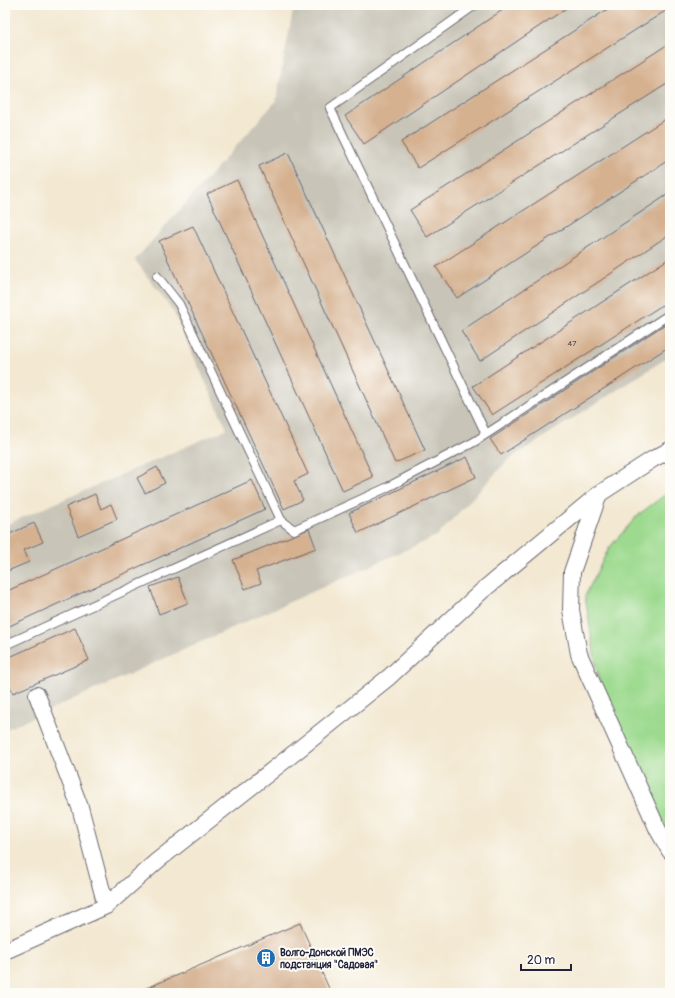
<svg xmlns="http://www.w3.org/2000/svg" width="675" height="998" font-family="Pangolin,sans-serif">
<rect width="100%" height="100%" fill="#fdfcf7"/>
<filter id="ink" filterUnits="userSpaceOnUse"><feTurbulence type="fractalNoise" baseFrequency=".025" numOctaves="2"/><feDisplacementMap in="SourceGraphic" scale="8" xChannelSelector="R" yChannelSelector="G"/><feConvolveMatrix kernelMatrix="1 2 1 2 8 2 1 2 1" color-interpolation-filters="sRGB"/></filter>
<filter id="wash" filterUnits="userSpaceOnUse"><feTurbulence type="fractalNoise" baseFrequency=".012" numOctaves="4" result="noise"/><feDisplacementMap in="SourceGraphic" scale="16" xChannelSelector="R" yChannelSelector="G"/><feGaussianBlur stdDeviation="0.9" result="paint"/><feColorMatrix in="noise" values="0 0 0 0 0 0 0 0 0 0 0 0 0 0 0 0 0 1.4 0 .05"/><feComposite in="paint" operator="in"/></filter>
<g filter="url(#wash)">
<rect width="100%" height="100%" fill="#f3e8d1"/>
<path fill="#c8c4b8" d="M294,5H670V356L508,460L437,536L5,730V525L227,429L173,311L135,260L276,101Z"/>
<path fill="#9dda8f" stroke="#607e65" d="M670,491V833L665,826L598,677L585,596L609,548L638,515Z"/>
<g id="blocks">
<path fill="#d5b190" d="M510,5H571L364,144L345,116Z
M614,5H670V8L418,168L401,142Z
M670,43V82L427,237L410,210Z
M670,116V159L457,298L436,267Z
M288,153L425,450L395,463L259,166Z
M237,180L373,477L343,491L207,194Z
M670,193V234L480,361L461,331Z
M193,226L308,474L294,481L303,500L284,509L159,241Z
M670,258V300L492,415L473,386Z
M670,321V346L501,455L490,439Z
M467,457L476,477L358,533L349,513Z
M157,467L165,483L145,493L137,478Z
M252,480L265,509L5,628V592Z
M95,494L101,509L111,504L117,519L78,536L66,507Z
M34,523L43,542L24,550L29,562L5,572V536Z
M309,529L316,548L256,571L261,583L245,589L233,560Z
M178,577L188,603L159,614L150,587Z
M75,628L89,660L13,693L5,675V659Z
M300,923L331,993H135Z"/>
</g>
</g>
<g filter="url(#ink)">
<use href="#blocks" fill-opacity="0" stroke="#6b6770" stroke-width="1"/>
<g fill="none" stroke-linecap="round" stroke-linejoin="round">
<defs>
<path id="lane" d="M475,5L330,108L486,434
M157,276L179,304L281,520L294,530L386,488L474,442L670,314
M5,645L281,520"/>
<path id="street" d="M599,494L572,572L571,610L579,654L658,830L670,851
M37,695L80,807L106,906
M5,951L106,906L157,861L298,750L389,677L483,590L599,494L653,459L670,450"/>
</defs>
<use href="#lane" stroke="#6b6770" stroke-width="10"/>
<use href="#street" stroke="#6b6770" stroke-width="18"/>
<use href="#lane" stroke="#fff" stroke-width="8"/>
<use href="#street" stroke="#fff" stroke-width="16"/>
</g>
</g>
<defs>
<symbol id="building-disc" viewBox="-11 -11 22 22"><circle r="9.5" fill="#1f6fb2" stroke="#fdfcf7"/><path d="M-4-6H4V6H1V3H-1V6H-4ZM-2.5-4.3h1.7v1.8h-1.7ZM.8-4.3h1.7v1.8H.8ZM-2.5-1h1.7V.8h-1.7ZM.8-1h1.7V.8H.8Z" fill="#fff"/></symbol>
</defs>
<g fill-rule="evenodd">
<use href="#building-disc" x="255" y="947" width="22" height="22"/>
</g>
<g text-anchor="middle" stroke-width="4" stroke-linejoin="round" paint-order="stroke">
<g font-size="8" fill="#4f4650">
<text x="572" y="346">47</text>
</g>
<g font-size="10" font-weight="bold" fill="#22223b" stroke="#fdfcf7" text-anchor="start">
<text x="280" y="956">Волго-Донской ПМЭС<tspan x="280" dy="12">подстанция "Садовая"</tspan></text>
</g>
</g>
<rect width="675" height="998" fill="none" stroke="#fdfcf7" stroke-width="20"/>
<path d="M521 964v6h50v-6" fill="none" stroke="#22223b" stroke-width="2"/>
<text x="527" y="964" font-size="12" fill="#22223b" stroke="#fdfcf7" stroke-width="3" paint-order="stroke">20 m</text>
</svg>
